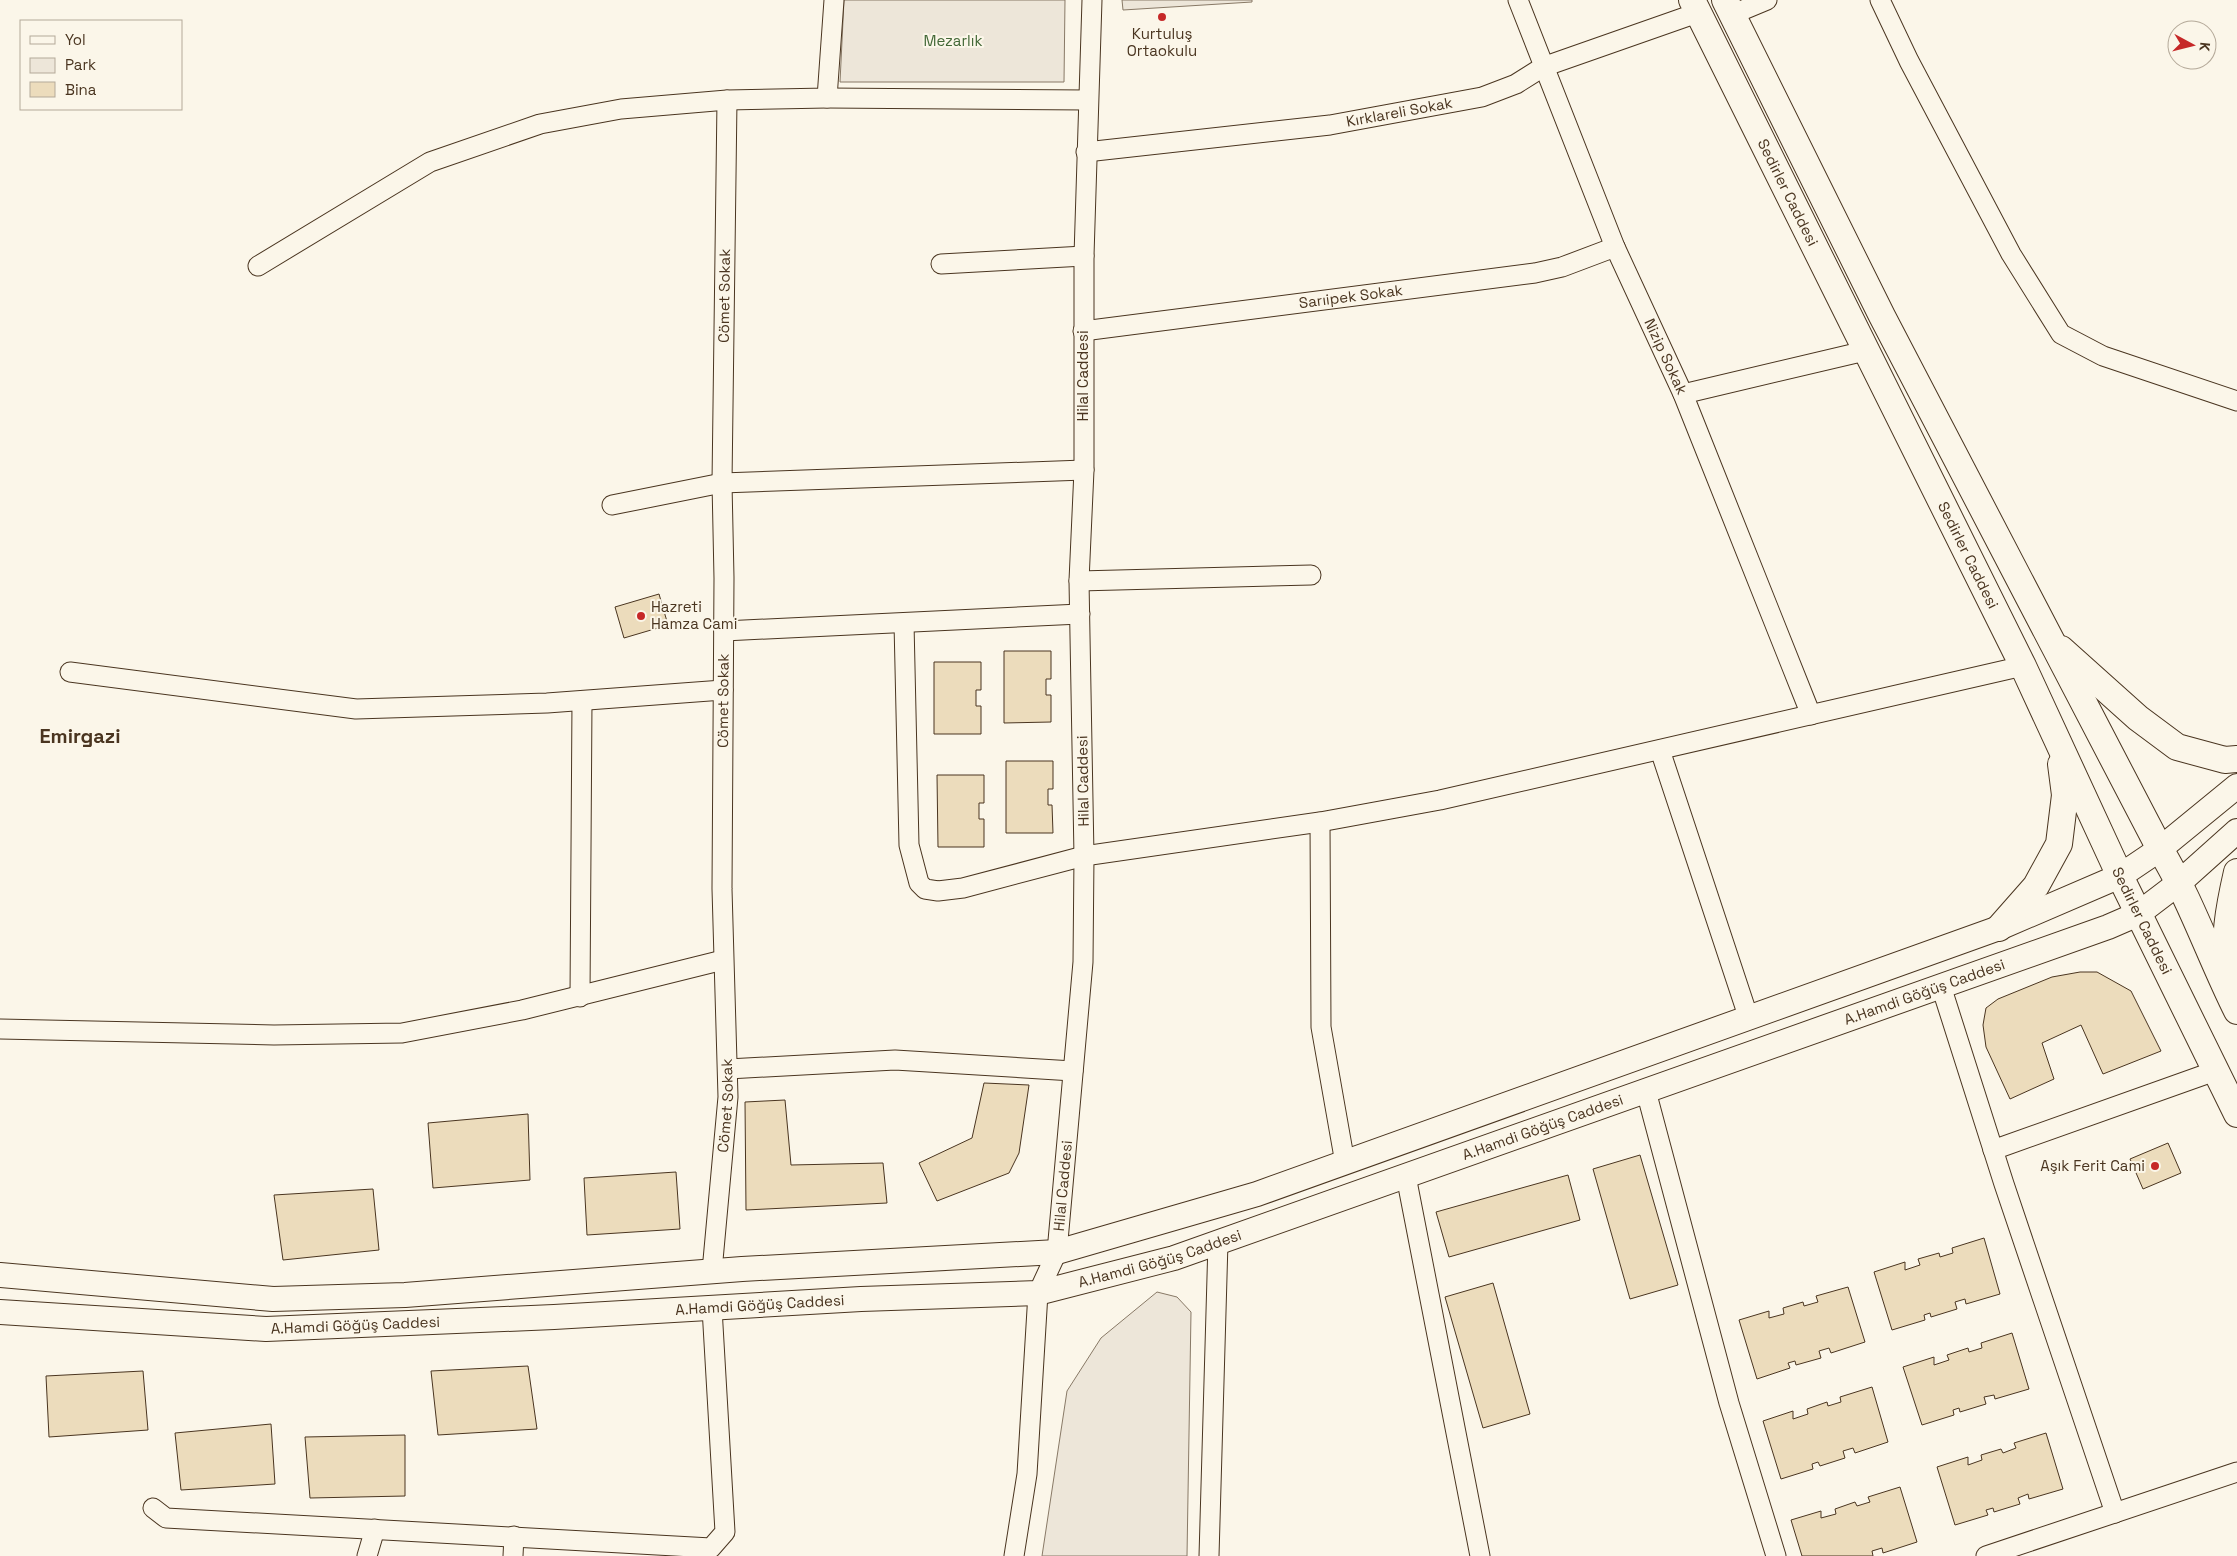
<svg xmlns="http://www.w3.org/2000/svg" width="2237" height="1556" font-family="'Space Grotesk',sans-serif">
<rect width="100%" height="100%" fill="#fbf6e9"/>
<path fill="#ede6d9" stroke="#887966" d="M844,0H1065L1064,82H840Z
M1122,0H1252V2L1123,10Z
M1157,1292L1177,1297L1191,1312L1187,1556H1042L1067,1391L1101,1338Z"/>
<path fill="#ecdcbc" stroke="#4a3520" d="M659,594L668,625L624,638L615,607Z
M1004,651H1051V679H1046V695H1051V722L1004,723Z
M934,662H981V690H976V706H981V734H934Z
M1006,761H1053V789H1048V805H1052L1053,833H1006Z
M937,775H984V803H979V819H984V847H938Z
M2080,972H2097L2131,991L2161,1051L2103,1074L2081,1025L2042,1043L2054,1079L2010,1099L1986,1047L1983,1025L1986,1008L1998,999L2052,977Z
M984,1083L1029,1085L1019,1153L1009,1173L937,1201L919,1163L972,1138Z
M785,1100L791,1165L883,1163L887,1203L746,1210L745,1102Z
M528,1114L530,1180L433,1188L428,1123Z
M2168,1143L2181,1173L2143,1189L2130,1159Z
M1640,1155L1678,1285L1630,1299L1593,1169Z
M676,1172L680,1229L587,1235L584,1178Z
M1568,1175L1580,1220L1449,1257L1436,1212Z
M373,1189L379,1250L283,1260L274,1195Z
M1984,1238L2000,1294L1966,1304L1965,1299L1955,1302L1957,1309L1931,1317L1930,1313L1924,1315L1925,1320L1892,1330L1874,1272L1905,1262V1270L1920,1265L1918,1259L1939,1253L1940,1257L1953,1253L1952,1248Z
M1493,1283L1530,1414L1483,1428L1445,1297Z
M1848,1287L1865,1342L1831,1353L1829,1348L1819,1351L1821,1358L1796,1365L1795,1361L1788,1363L1790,1368L1757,1379L1739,1320L1769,1311V1318L1784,1314L1783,1308L1803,1302L1804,1306L1818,1302L1816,1296Z
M2012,1333L2029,1389L1995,1399L1994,1395L1984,1397L1986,1404L1960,1412L1959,1408L1953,1410L1954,1415L1922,1425L1903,1367L1934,1357V1365L1949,1360L1947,1355L1968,1348L1969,1352L1982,1348L1981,1343Z
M528,1366L537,1429L438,1435L431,1371Z
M143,1371L148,1430L49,1437L46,1376Z
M1872,1387L1888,1442L1855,1453L1853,1448L1843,1451L1845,1458L1820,1466L1818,1462L1812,1464L1813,1469L1781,1479L1763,1421L1793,1411V1419L1808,1414L1807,1409L1827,1402L1828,1406L1841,1402L1840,1397Z
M271,1424L275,1484L181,1490L175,1433Z
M2046,1433L2063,1489L2029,1499L2028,1494L2018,1498L2020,1504L1994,1512L1993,1508L1986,1510L1988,1515L1955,1525L1937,1467L1968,1457V1465L1982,1460L1981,1455L2001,1449L2003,1453L2016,1448L2014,1443Z
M405,1435V1496L310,1498L305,1437Z
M1900,1487L1917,1542L1883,1553L1882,1548L1872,1551L1873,1556H1802L1791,1520L1821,1511V1518L1836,1514L1835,1509L1855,1502L1857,1506L1870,1502L1868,1497Z"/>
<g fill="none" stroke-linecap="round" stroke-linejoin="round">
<defs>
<g id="minor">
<path id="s1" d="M1518,0L1615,247L1683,394L1811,715"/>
<path d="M1880,0L1909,61L2011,254L2061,334L2103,356L2237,401"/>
<path d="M1731,15L1767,0"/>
<path d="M827,98L1087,100"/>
<path id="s2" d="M1086,152L1330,125L1482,97L1516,84L1543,67L1697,13"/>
<path d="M941,264L1084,256"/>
<path d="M258,266L430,162L540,124L621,109L727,100L827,98L834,0"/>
<path id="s3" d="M1083,331L1535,273L1562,267L1615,247"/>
<path d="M1683,394L1865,351"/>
<path d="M612,505L722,483L1084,470"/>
<path d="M1079,581L1311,575"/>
<path d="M904,623L909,845L919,883L925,889L938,891L963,888L1084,856L1320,822L1440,800L2023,666"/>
<path d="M724,631L1080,614"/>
<path d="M70,672L356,709L547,703L723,690"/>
<path d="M1660,750L1749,1019"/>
<path d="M1320,822L1321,1027L1345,1163"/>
<path d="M1941,986L2004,1184L2115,1513"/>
<path d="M580,997L582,701"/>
<path d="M0,1029L274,1035L402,1033L522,1010L723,960"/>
<path d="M728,1069L895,1060L1073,1071"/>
<path d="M1646,1091L1729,1403L1776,1556"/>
<path d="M1993,1150L2215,1071"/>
<path d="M1406,1176L1480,1556"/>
<path id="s4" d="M712,1271L728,1097L722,889L724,578L722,483L727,100"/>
<path d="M153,1508L166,1518L711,1548L725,1532L712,1308"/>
<path d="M367,1556L375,1529"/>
<path d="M513,1556L514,1536"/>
<path id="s5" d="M1014,1556L1027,1474L1038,1293L1057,1252L1083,962L1084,856L1079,581L1084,470V256L1092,0"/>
<path d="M1209,1556L1218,1242"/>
<path d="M1986,1556L2237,1472"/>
</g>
<g id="tertiary">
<path d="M0,1275L273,1299L405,1295L742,1269L1057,1252L1257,1194L1999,928L2120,876L2160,849L2237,786"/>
<path id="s6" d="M0,1312L266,1329L554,1317L861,1299L1038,1293L1174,1258L2108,927L2138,914L2180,882L2237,831"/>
</g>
<g id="secondary">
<path id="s7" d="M1692,0L2023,666L2120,876L2237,1114"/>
<path d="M1725,0L1882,316L2160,849C2191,900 2210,957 2237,1011"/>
<path d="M2061,649L2138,718L2177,747L2225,760L2237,759"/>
<path d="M1999,928L2036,886L2059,844L2065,795L2061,764"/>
<path d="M2229,979C2222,943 2229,907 2237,872"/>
</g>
</defs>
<use href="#minor" stroke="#4a3520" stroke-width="21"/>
<use href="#tertiary" stroke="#4a3520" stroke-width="26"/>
<use href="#secondary" stroke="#4a3520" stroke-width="28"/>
<use href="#minor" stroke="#fbf6e9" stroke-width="19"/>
<use href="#tertiary" stroke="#fbf6e9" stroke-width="24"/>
<use href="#secondary" stroke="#fbf6e9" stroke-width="26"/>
</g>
<g fill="#c62828" stroke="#fbf6e9" stroke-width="2">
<circle cx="1162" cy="17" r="5"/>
<circle cx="641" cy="616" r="5"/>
<circle cx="2155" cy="1166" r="5"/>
</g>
<g text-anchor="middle" stroke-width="4" stroke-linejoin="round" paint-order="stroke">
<g font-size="15" fill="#4a3520" stroke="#fbf6e9">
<text x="1162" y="39">Kurtuluş<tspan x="1162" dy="17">Ortaokulu</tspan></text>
<text x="651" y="612" text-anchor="start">Hazreti<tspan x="651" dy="17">Hamza Cami</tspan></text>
<text x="2145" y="1171" text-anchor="end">Aşık Ferit Cami</text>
</g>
<g font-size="15" fill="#436837" stroke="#fbf6e9">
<text x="953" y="46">Mezarlık</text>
</g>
<g font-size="15" fill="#4a3520" stroke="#fbf6e9">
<text dy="5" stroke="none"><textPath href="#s2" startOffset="316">Kırklareli Sokak</textPath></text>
<text dy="5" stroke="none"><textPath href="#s7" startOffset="215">Sedirler Caddesi</textPath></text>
<text dy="5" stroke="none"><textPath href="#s4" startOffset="976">Cömet Sokak</textPath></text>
<text dy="5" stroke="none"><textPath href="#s3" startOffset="270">Sarıipek Sokak</textPath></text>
<text dy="5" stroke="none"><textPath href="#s1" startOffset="386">Nizip Sokak</textPath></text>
<text transform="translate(1083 376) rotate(-90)" y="5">Hilal Caddesi</text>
<text dy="5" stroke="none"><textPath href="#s7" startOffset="620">Sedirler Caddesi</textPath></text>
<text dy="5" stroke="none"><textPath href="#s4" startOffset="571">Cömet Sokak</textPath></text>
<text transform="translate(1083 781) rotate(-91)" y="5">Hilal Caddesi</text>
<text dy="5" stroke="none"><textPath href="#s7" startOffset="1025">Sedirler Caddesi</textPath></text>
<text dy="5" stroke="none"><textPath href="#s6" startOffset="1976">A.Hamdi Göğüş Caddesi</textPath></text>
<text dy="5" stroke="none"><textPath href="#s4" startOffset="166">Cömet Sokak</textPath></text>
<text dy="5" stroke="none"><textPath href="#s6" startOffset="1571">A.Hamdi Göğüş Caddesi</textPath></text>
<text dy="5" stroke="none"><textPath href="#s5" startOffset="376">Hilal Caddesi</textPath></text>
<text dy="5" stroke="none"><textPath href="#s6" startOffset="1166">A.Hamdi Göğüş Caddesi</textPath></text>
<text dy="5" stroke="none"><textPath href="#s6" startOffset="761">A.Hamdi Göğüş Caddesi</textPath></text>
<text dy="5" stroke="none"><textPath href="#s6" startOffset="356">A.Hamdi Göğüş Caddesi</textPath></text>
</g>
<g font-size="20" font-weight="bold" fill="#4a3520" stroke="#fbf6e9">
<text x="80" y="743">Emirgazi</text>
</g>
</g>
<rect x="20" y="20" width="162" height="90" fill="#fbf6e9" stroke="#b4a999"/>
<rect x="30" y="36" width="25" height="8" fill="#fbf6e9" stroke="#b4a999"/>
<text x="65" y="45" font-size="15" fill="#4a3520">Yol</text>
<rect x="30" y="58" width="25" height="15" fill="#ede6d9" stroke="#b4a999"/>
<text x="65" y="70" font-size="15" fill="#4a3520">Park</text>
<rect x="30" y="82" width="25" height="15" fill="#ecdcbc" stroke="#b4a999"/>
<text x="65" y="95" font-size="15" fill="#4a3520">Bina</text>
<g transform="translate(2192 45) rotate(97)"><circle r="24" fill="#fbf6e9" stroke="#b4a999"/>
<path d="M0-4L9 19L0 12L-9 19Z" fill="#c62828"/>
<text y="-8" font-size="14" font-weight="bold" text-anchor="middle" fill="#4a3520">K</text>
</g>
</svg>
